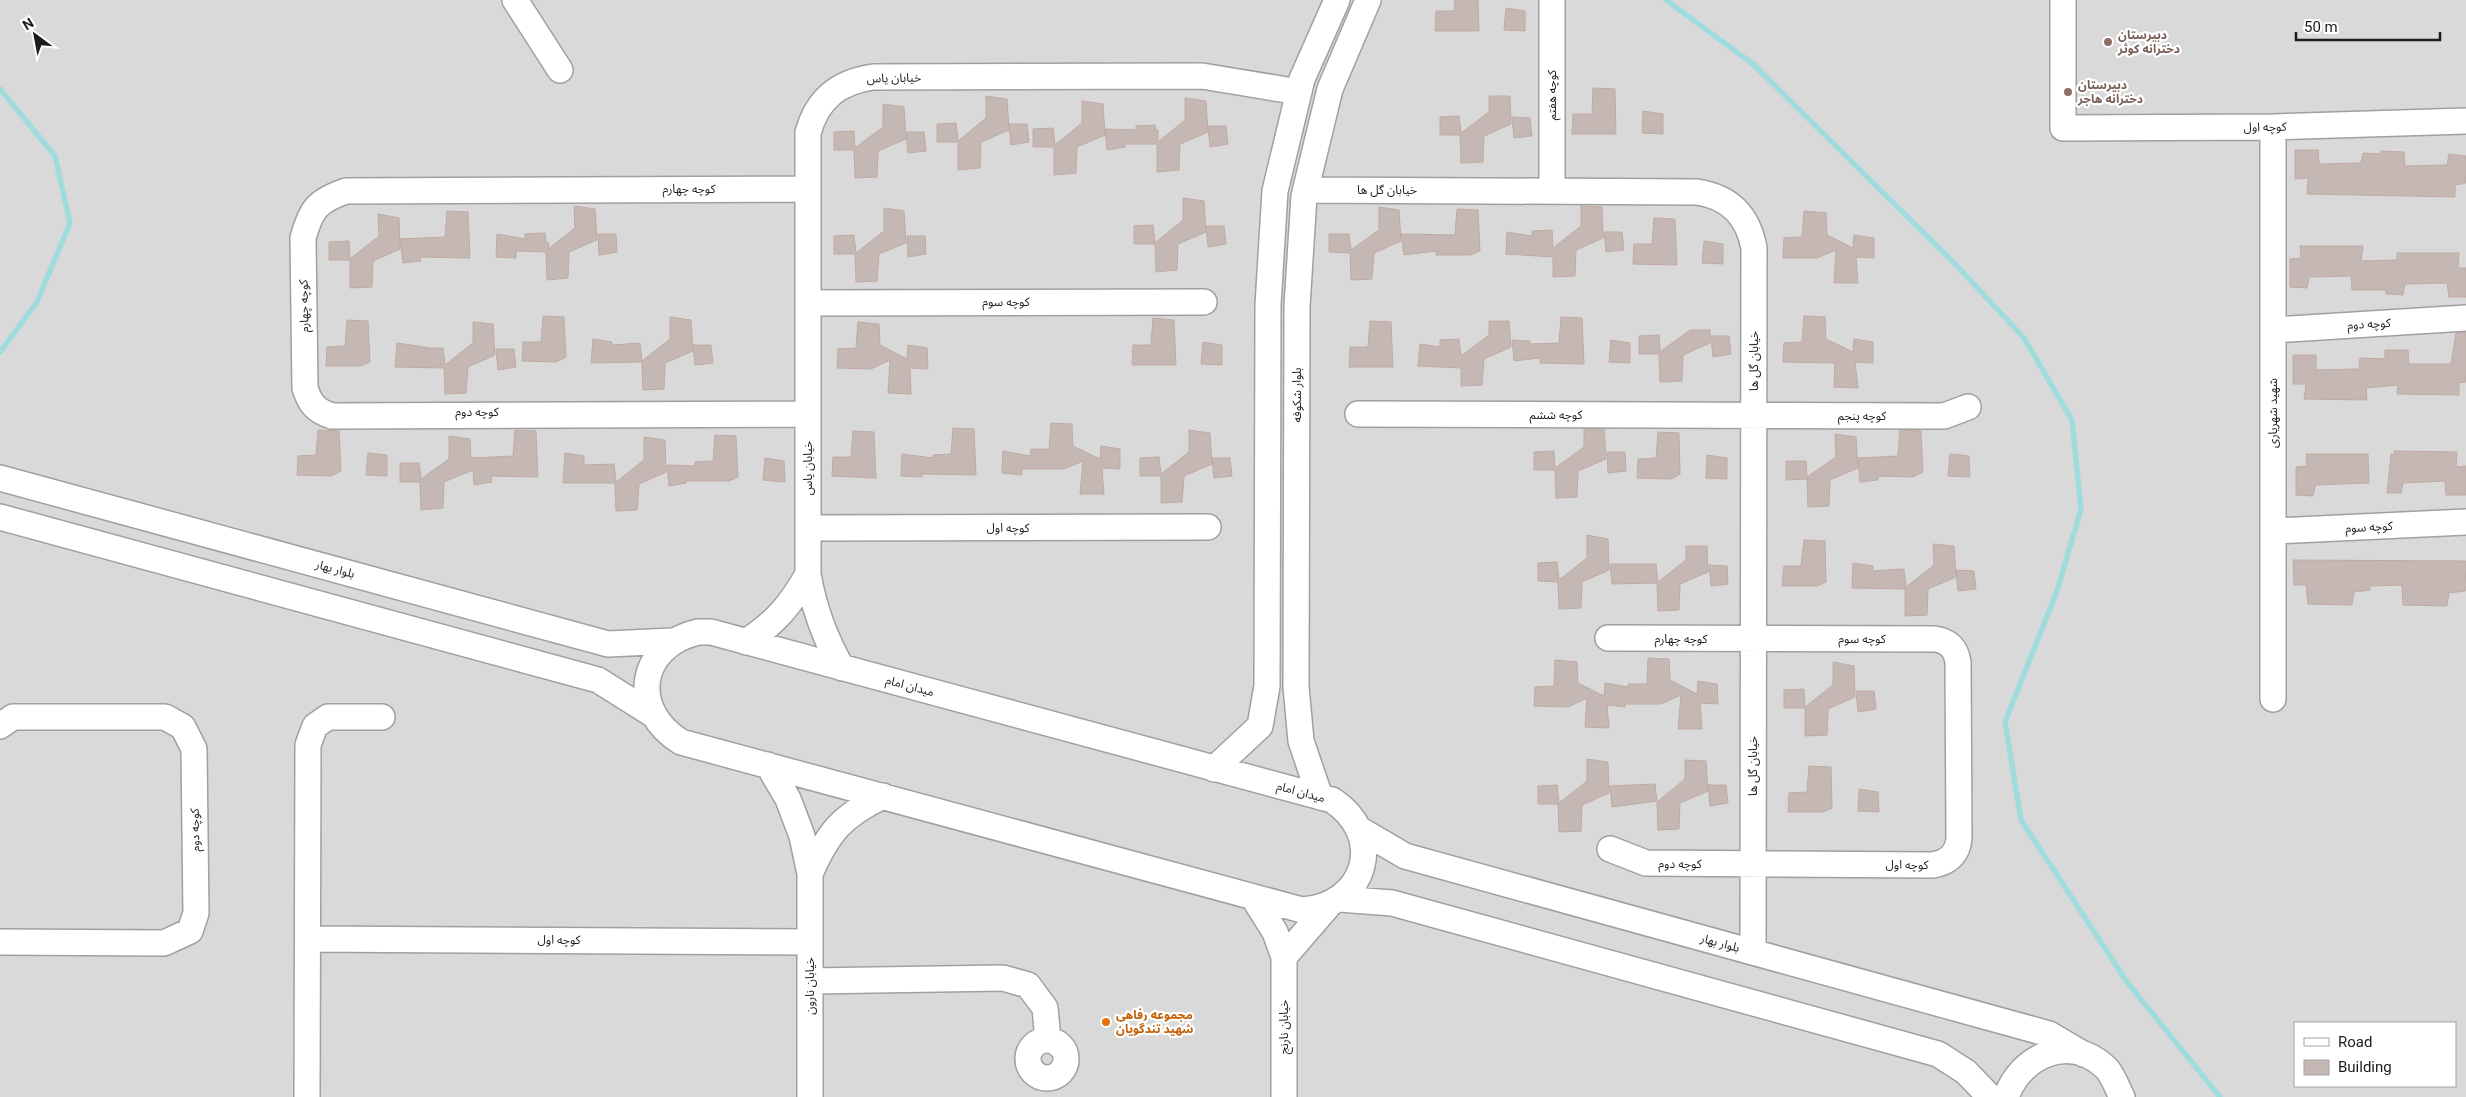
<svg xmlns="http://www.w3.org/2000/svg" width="2466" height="1097" font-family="Roboto,'Noto Sans Arabic',sans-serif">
<rect width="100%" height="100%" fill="#eee7e1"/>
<path fill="#dad9d9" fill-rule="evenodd" d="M0,0H2466V1097H0ZM2295,1023H2455V1086H2295Z"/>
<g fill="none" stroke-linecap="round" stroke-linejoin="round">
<path stroke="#a0dcdd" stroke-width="5.5" d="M1666,0L1753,64L1956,265L2024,338L2072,420L2081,509L2057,591L2005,722L2021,820L2127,982L2220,1097
M0,89L55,156L70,223L37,302L0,352"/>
</g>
<path fill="#c5b8b4" stroke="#c0aaa3" d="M1455,0H1478L1479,31H1435L1436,11H1454Z
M1506,8L1525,11V31L1504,30Z
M1593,88L1615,89L1616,134H1572L1573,114H1592Z
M986,96L1007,99L1009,130L981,142L980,168L958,170V142H937V124L956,123L958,141L986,118Z
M1489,96H1510L1511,124L1484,136L1483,162L1461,163L1460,135H1440V117L1459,116L1461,133L1489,112Z
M1185,98L1206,101L1208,132L1180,144L1179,170L1157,172V144H1125V147L1107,150L1105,129L1136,130V126L1155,125L1156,130H1158V142L1185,120Z
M1082,101L1103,104L1105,135L1077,147L1076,173L1054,175V147H1033V129L1053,128L1055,145L1082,123Z
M883,104L904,107L906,139L878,151L877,177L855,178L854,150H834V132L854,131L855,148L883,127Z
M1643,111L1663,114V134L1642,133Z
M1512,117L1530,118L1532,136L1514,138Z
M1009,124H1027L1029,142L1011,145Z
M1208,126H1226L1228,144L1210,147Z
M906,132H924L926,151L908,153Z
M2295,150H2318L2319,164L2361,163L2363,153L2381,154V151L2404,152L2405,166L2447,165L2449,154L2466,156V183L2455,185V197L2307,194L2308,178L2295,179Z
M1183,198L1204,201L1206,232L1178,244L1177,270L1156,272L1155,244H1134V226L1153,225L1155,243L1183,220Z
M574,206L595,209L597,240L569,252L568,278L547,280L546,252L516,251V258L496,257L497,234L525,239V234L545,233L546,242L549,243L548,249L575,228Z
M1581,206L1602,207L1603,238L1576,250L1575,276L1553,277V257L1506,254L1507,232L1532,236V231L1552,230L1553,248L1581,226Z
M1379,207L1399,210L1401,241L1374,253L1372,279L1351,280L1350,253L1329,252V234H1349L1351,250L1379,230Z
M884,208L904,211L906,243L879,254L877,281L856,282L855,254H834V236L854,235L856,253L884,231Z
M1457,209L1478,210L1480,251L1470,255H1436V251L1404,255L1401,234L1455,235Z
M447,211L468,212L470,258L420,257L421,261L403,263L400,239L445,237Z
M1804,211L1826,213L1827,235L1853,248L1854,235L1874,238V258L1856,257L1858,283H1834L1836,250L1817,258H1783L1784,238L1802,237Z
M378,214L399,218L400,249L373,261L372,287L350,288V260H329V242L349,241L350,259L379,236Z
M1654,218L1675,219L1677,265L1633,264L1634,244H1652Z
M1206,226H1224L1226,244L1208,247Z
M1604,232H1622L1624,250L1606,252Z
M598,234H616L617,252L599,255Z
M907,236H925L926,254L908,257Z
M1704,241L1723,244V264L1702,263Z
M2300,246H2363L2361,261L2397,260V253H2459L2458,268H2466V297H2449L2447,283L2405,284L2403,295L2386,294V290H2352L2351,276L2309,277L2307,288L2290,287V259L2301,258Z
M543,316L564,317L566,357L556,362L522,361L523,342H541Z
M1804,316L1825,317L1826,339L1853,352L1854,339L1873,342V363L1855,362L1858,388L1834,387L1835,363L1783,362L1784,343L1802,342Z
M670,317L691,320L693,351L665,363L664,389L643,390L642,362L591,363L593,339L612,342V345L640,343L642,361L670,339Z
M1561,317L1582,318L1584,364L1540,363V358L1514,361L1512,340L1530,341V344L1559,343Z
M1153,318L1174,320L1176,365H1132L1133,345H1151Z
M347,320L368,321L370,362L360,366H326L327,347L345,346Z
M1370,321L1391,322L1393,367H1349L1350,347H1368Z
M1489,321H1509L1511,347L1484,359L1482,385L1461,386V368L1418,366L1420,344L1440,347V340L1459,339L1461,356L1489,335Z
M473,322L493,324L495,355L468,367L466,393L445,394L444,368L395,367L397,343L430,348H443L445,365L473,343Z
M858,322L879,324L880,345L907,359L908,345L927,348L928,369L910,368L911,394L888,393L890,360L871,369L837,368L838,349L856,348Z
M1690,330H1710V343L1683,355L1682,381L1660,382L1659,354H1639V336L1659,335L1660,352Z
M2466,332V382L2459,383V395L2397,394L2398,385L2366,388L2367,400L2304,399L2306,384H2293V355H2316V370L2359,369L2360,358L2385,359V350H2408L2409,364H2451L2456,333Z
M1711,336H1729L1731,354L1713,357Z
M1611,340L1630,343V363L1609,362Z
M1203,342L1222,345V365L1201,364Z
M693,345H711L713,363L695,365Z
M496,349H514L516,367L498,370Z
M1051,423L1072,424L1073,446L1100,459L1101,446L1120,449V469L1102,468L1104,494H1080L1083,461L1064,469H1022V475L1002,473L1003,451L1030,456L1031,449H1049Z
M953,428L974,429L976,475L922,474V477L901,476L902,454L933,458V455L951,454Z
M1584,429H1604L1606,459L1578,471L1577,497L1556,498L1555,470H1534V452L1554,451L1555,468L1584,447Z
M318,430L339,431L341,471L331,476L297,475L298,456L316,455Z
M515,430L536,431L538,477L491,476L492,482L474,485L473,470L444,482L443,508L421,510L420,482H400V463H419L421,479L449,459V436L470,439L471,458L513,456Z
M1189,430L1210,433L1212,464L1184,476L1182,502L1161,503V476H1140V458L1159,457L1161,474L1189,452Z
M1900,430L1921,431L1923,472L1913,477L1878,476V480L1860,482L1858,458L1898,456Z
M853,431L874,432L876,478L832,476L833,457H851Z
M1658,432L1679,433L1680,474L1671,479L1637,478L1638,459L1656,458Z
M1835,434L1856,437L1858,468L1830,480L1829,506L1808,507L1807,479L1786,480V461H1806L1807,477L1836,457Z
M715,435L736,436L738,477L729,481H686V483L669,486L667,465L695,466V462L713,461Z
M644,437L665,440L666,472L639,484L637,510L616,511L615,483H563L565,453L584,456V465L614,464L616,482L644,460Z
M2394,451L2457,452L2456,467L2466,466V495H2446L2445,481L2403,483L2401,493H2387L2391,454H2395Z
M1607,452H1625L1626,471L1608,473Z
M368,453L387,455V476L366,475Z
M1950,454L1969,456L1970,477L1948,476Z
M2306,454H2368L2369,483L2315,485L2313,496L2296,495V467L2307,466Z
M1707,455L1727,458V479L1706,478Z
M765,458L784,461L785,482L763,480Z
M1212,458H1230L1232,476L1214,478Z
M1587,535L1608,539L1609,570L1582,582L1581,608L1559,609L1558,582L1538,581V563L1557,562L1559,580L1587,558Z
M1804,540L1825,541L1826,582L1817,586H1782L1784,566H1801Z
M1933,544L1954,546L1956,577L1928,589L1927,615L1905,616V589L1852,588L1853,563L1873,566V571L1904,569L1906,587L1934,565Z
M1686,546H1707L1708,572L1680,584L1679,610L1658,611L1657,583L1612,584L1610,564H1656L1658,582L1686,560Z
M2293,560L2466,561L2465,591L2449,593L2447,606L2403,605L2402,585L2370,586V590L2354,592L2352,605L2308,604L2306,585H2294Z
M1709,565L1727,566L1728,584L1711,586Z
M1956,570L1974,571L1976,589L1958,591Z
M1648,658L1669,659L1670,680L1697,694L1698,681L1717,684L1718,704L1700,703L1702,729H1678L1681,695L1661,704H1625V707L1607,705L1609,728L1585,727L1587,698L1568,707L1534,706L1535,687L1554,686L1555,660L1577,662L1578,683L1604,696L1605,683L1628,687V684H1647Z
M1833,662L1854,666L1855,697L1828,709L1827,735L1805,736V708H1784V690L1804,689L1805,707L1833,685Z
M1856,691H1874L1876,709L1858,712Z
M1587,759L1608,762L1609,793L1582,805L1581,831L1559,832L1558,804H1538V786L1557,785L1559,803L1587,781Z
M1685,760L1706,761L1708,791L1680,803L1679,829L1658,830L1657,802L1685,779Z
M1809,766L1831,767L1832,808L1823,812H1788L1789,793L1807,792Z
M1655,784L1657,801L1612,807L1610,786Z
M1708,785H1726L1728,803L1710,806Z
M1859,789L1878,792L1879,812L1858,811Z"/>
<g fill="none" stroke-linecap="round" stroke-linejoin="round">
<defs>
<path id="minor" d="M515,0L560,70
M2063,0V128L2273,127L2466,121
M1306,190L1697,192C1730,197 1748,216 1754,248L1753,952
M1552,191V0
M808,303L1204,302
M2273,330L2466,318
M808,414L332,416C316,411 310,404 305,388L303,238C311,209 317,201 346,191L808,189
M1358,414L1944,416L1968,407
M0,478L608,644L672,641
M0,517L598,680L652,714
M808,528L1208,527
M2273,531L2466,522
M698,632H711L1332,800C1387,836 1366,906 1302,910L681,742C629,710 638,646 698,632Z
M1608,638L1935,639C1949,641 1956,649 1958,662L1959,838C1958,854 1948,863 1932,865L1646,863L1610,849
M746,642C776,622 790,606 808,574
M842,668C824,637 814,609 808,574V133C817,99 838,82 873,77L1202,76L1299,92
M2273,699V127
M0,726L13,717H165L183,727L194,749L196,913L190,931L164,943L0,942
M768,765L788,799L802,836L810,874V1097
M1214,769L1260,726L1267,686L1268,305L1275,191L1302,79L1337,0
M1320,797L1301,741L1296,687L1297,306L1304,196L1330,89L1368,0
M1359,829L1405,856L2049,1034L2083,1054
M810,874C828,832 842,816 883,796
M1253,897L1275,932L1284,957V1097
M1339,899L1392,903L1938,1054L1966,1072L1990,1097
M308,939L810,942
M1284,957L1328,906
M810,981L1003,978L1028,985L1045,1008L1048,1040
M1028 1059a19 19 0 1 1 38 0a19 19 0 1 1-38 0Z
M307,1097L308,745L315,726L328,717H382
M2006,1097C2021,1055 2069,1034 2105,1067C2113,1074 2117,1088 2122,1097"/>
</defs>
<use href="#minor" stroke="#a0a0a0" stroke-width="28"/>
<use href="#minor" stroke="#fff" stroke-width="25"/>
</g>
<g fill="#8d6e63" stroke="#fff" stroke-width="2">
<circle cx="2108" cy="42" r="5"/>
<circle cx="2068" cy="92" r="5"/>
</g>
<circle fill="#e8710a" stroke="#fff" stroke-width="2" cx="1106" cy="1022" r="5"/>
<g text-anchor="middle" stroke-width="4.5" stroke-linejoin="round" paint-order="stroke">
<g font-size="12" font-weight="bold" fill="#785e54" stroke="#fff" text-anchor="start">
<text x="2118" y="39">دبیرستان<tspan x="2118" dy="14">دخترانه کوثر</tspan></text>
<text x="2078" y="89">دبیرستان<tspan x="2078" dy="14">دخترانه هاجر</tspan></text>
</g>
<g font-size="12" fill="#1c1c1c" stroke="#fff">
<text transform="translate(894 78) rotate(-1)" y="4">خیابان یاس</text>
<text transform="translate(1552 95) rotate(-90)" y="4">کوچه هفتم</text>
<text transform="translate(2265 127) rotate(-1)" y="4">کوچه اول</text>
<text x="689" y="193">کوچه چهارم</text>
<text x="1387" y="194">خیابان گل ها</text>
<text x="1006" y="306">کوچه سوم</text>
<text transform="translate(304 306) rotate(-91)" y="4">کوچه چهارم</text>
<text transform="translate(2369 324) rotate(-3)" y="4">کوچه دوم</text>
<text transform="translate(1754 361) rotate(-90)" y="4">خیابان گل ها</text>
<text transform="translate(1297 395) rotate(-90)" y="4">بلوار شکوفه</text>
<text x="477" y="416">کوچه دوم</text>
<text transform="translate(2273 413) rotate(-90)" y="4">شهید شهریاری</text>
<text x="1556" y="419">کوچه ششم</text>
<text x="1862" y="420">کوچه پنجم</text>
<text transform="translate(808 468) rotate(-90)" y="4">خیابان یاس</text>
<text transform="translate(2369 527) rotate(-3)" y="4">کوچه سوم</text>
<text x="1008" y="532">کوچه اول</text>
<text transform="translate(335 569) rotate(15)" y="4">بلوار بهار</text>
<text x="1681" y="643">کوچه چهارم</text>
<text x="1862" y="643">کوچه سوم</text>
<text transform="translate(910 686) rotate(15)" y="4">میدان امام</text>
<text transform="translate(1753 766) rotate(-90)" y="4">خیابان گل ها</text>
<text transform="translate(1301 792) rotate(15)" y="4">میدان امام</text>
<text transform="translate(195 830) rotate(-91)" y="4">کوچه دوم</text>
<text x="1680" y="868">کوچه دوم</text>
<text x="1907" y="869">کوچه اول</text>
<text x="559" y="944">کوچه اول</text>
<text transform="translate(1720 943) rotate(15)" y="4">بلوار بهار</text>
<text transform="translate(810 986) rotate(-90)" y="4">خیابان نارون</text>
<text transform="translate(1284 1027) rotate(-90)" y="4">خیابان نارنج</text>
</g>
<g font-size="12" font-weight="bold" fill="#c56008" stroke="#fff" text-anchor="start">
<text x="1116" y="1019">مجموعه رفاهی<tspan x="1116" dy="14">شهید تندگویان</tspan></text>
</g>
</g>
<rect x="2294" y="1022" width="162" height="65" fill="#ffffff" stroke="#a4a4a4"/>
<rect x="2304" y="1038" width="25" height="8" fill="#ffffff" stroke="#a4a4a4"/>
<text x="2338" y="1047" font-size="15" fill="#1c1c1c">Road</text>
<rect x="2304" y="1060" width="25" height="15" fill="#c5b8b4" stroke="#a4a4a4"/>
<text x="2338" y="1072" font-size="15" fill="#1c1c1c">Building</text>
<g transform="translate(35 35) rotate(328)" stroke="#ffffff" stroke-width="4" paint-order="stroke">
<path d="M0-4L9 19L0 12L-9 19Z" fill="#1c1c1c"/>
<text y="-8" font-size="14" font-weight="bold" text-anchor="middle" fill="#1c1c1c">N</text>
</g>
<path d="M2296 32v8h144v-8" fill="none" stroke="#1c1c1c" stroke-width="2.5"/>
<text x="2304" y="32" font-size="15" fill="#1c1c1c" stroke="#ffffff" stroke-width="4" paint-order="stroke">50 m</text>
</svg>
